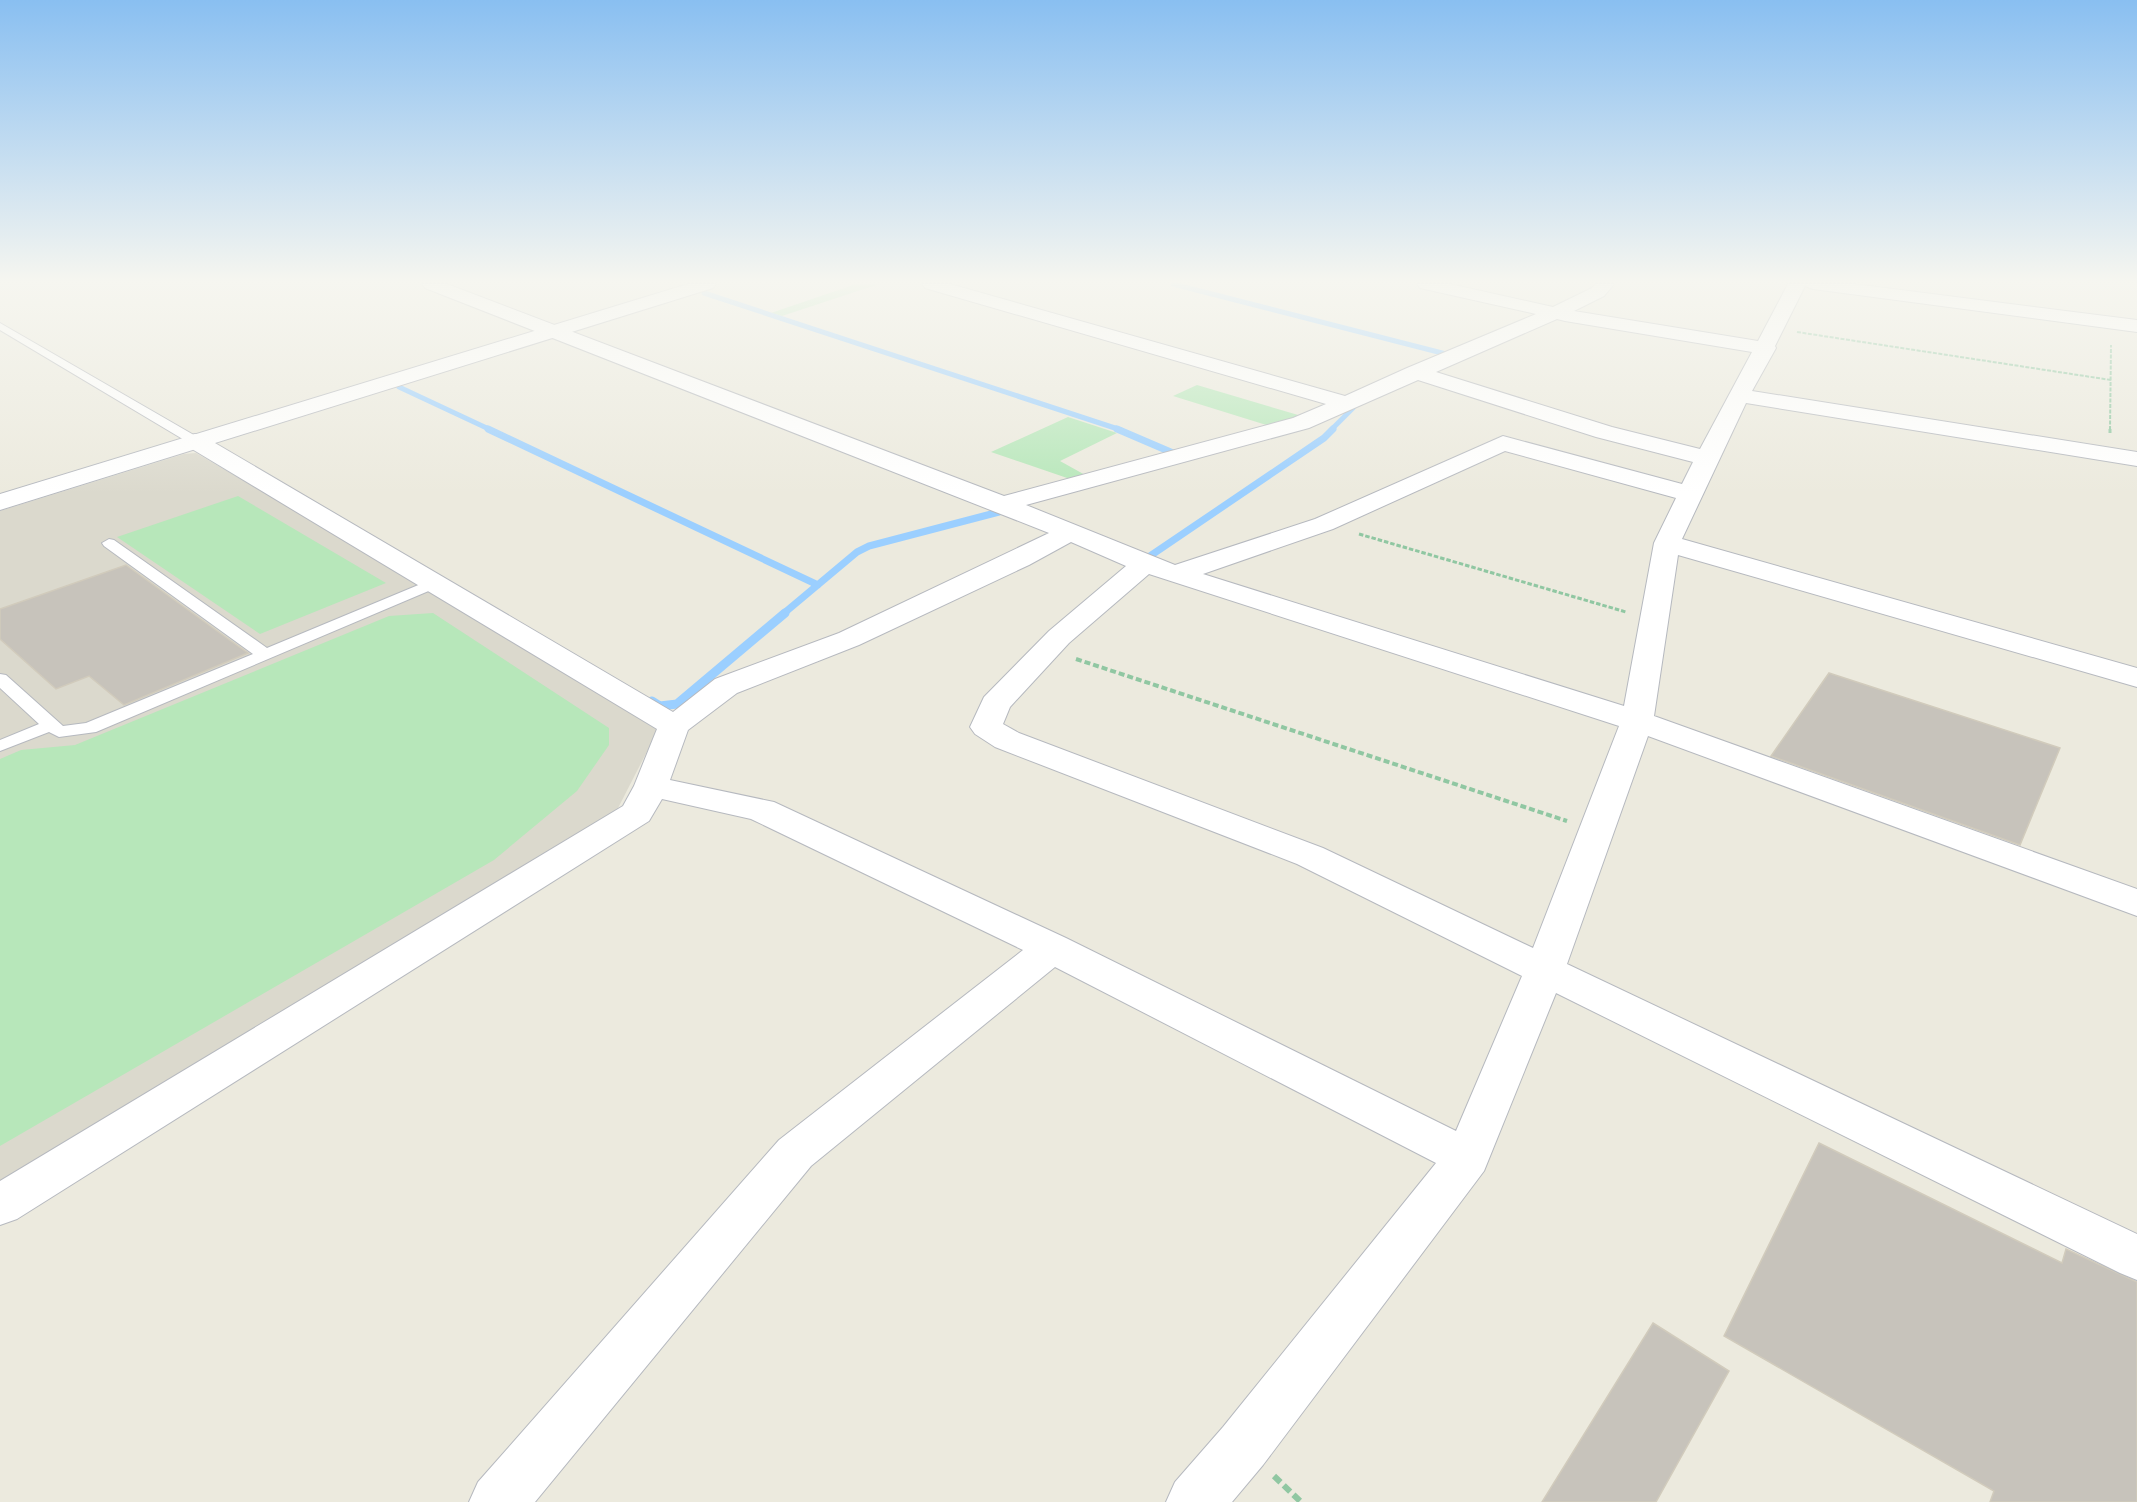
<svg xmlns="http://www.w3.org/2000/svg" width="2137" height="1502" font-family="'DM Sans',sans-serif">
<rect width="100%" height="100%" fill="#eceade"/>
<path fill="#dbd9cd" d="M196,453L650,718L658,730L616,812L0,1191V511L184,454Z"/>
<path fill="#b7e7ba" d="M856,284H879L782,316L771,313Z
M1197,385L1305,417L1273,427L1173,396Z
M1068,417L1117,433L1060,461L1087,476L1073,480L991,452Z
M238,496L386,583L260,634L117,537Z
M433,613L609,728V745L577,791L494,860L0,1146V759L21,750L75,745L389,616Z"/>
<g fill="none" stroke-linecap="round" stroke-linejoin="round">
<path stroke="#9bcfff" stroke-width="5" d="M1173,284L1446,354
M704,293L1121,430
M399,387L491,430
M1331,430L1353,408"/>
<path stroke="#9bcfff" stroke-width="7" d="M488,429L818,585
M1117,429L1173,453
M1150,556L1324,438L1333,429
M783,614L857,552L869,546L999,512"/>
<path stroke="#9bcfff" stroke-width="9" d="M652,701L660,706L677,704L785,613"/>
</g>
<path fill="#c7c3bb" stroke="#d1cbbc" stroke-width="1.5" d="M126,565L231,641L248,653L124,705L89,676L56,689L0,639V609Z
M1829,673L2060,748L2020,845L1771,756Z
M1819,1143L2062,1263L2066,1249L2137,1282V1502H1990L1994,1491L1724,1336Z
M1653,1323L1729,1371L1656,1502H1542Z"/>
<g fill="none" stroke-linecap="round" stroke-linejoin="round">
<defs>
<path id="service" d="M0,323L199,438L201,441L199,444H191L0,330Z
M109,539L114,540L267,648L428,581L433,579L441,584L438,587L96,732L59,737L49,732L0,751V740L39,724L0,688V674L6,675L63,726L86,723L253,654L104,546L102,543Z"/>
<path id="minor" d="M422,284H447L1004,496L1293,418L1326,404L925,288L922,284H950L1345,396L1407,368L1536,314L1420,288L1417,284H1450L1553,307L1592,288L1595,284H1614L1604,296L1574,311L1758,341L1788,284H1854L2137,320V332L1813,289L1805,286L1775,346L1776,348L1752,391L2137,452V466L1746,403L1682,539L2137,668V687L1678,555L1654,716L2137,889V916L1648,736L1567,964L2137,1234V1280L2120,1273L1556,993L1484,1171L1263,1465L1232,1502H1166L1175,1482L1223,1427L1436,1163L1055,967L811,1166L535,1502H469L478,1482L779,1140L1023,950L751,819L662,799L649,821L17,1219L0,1225V1181L623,806L634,786L657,729L187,446L183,441L187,436L195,434L203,436L673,712L715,679L839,633L1049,533L425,288ZM1557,319L1565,321L1752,352L1700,449L1612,427L1436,372ZM1418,380L1596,437L1693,462L1682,484L1503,436L1315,519L1175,565L1026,505L1309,428ZM1505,451L1676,498L1654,543L1624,706L1203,574L1333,529ZM1071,542L1126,566L1049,631L984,697L970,727L975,734L995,747L1297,864L1522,976L1456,1131L1066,938L774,802L670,780L688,730L737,693L859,645L1029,565ZM1149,574L1619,726L1533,948L1323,848L1019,733L1003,724L1010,707L1069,643Z"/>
<path id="tertiary" d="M688,284H716L713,288L0,510V494Z"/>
</defs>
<use href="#service" stroke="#b6b9bf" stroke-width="2"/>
<use href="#minor" stroke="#b6b9bf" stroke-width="2"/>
<use href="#tertiary" stroke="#b6b9bf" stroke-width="2"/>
<path stroke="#90c7a2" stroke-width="2" stroke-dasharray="4 1.5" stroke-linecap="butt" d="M1797,332L2111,380
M2110,430L2111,345"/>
<path stroke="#90c7a2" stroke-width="3" stroke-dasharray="4.5 2" stroke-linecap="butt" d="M2110,433V429
M1359,534L1626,612"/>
<path stroke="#90c7a2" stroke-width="4" stroke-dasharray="6 3" stroke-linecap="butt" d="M1076,659L1567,821"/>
<path stroke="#90c7a2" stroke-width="6" stroke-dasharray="9 4.5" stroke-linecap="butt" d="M1274,1476L1301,1502"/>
<use href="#service" fill="#fff" fill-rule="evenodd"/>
<use href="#minor" fill="#fff" fill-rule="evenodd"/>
<use href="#tertiary" fill="#fff" fill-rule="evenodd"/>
</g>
<linearGradient id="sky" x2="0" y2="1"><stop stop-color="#89bff1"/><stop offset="0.57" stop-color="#f6f6f0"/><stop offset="1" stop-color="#f6f6f0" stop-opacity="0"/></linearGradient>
<rect width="2137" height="494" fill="url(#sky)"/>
</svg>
